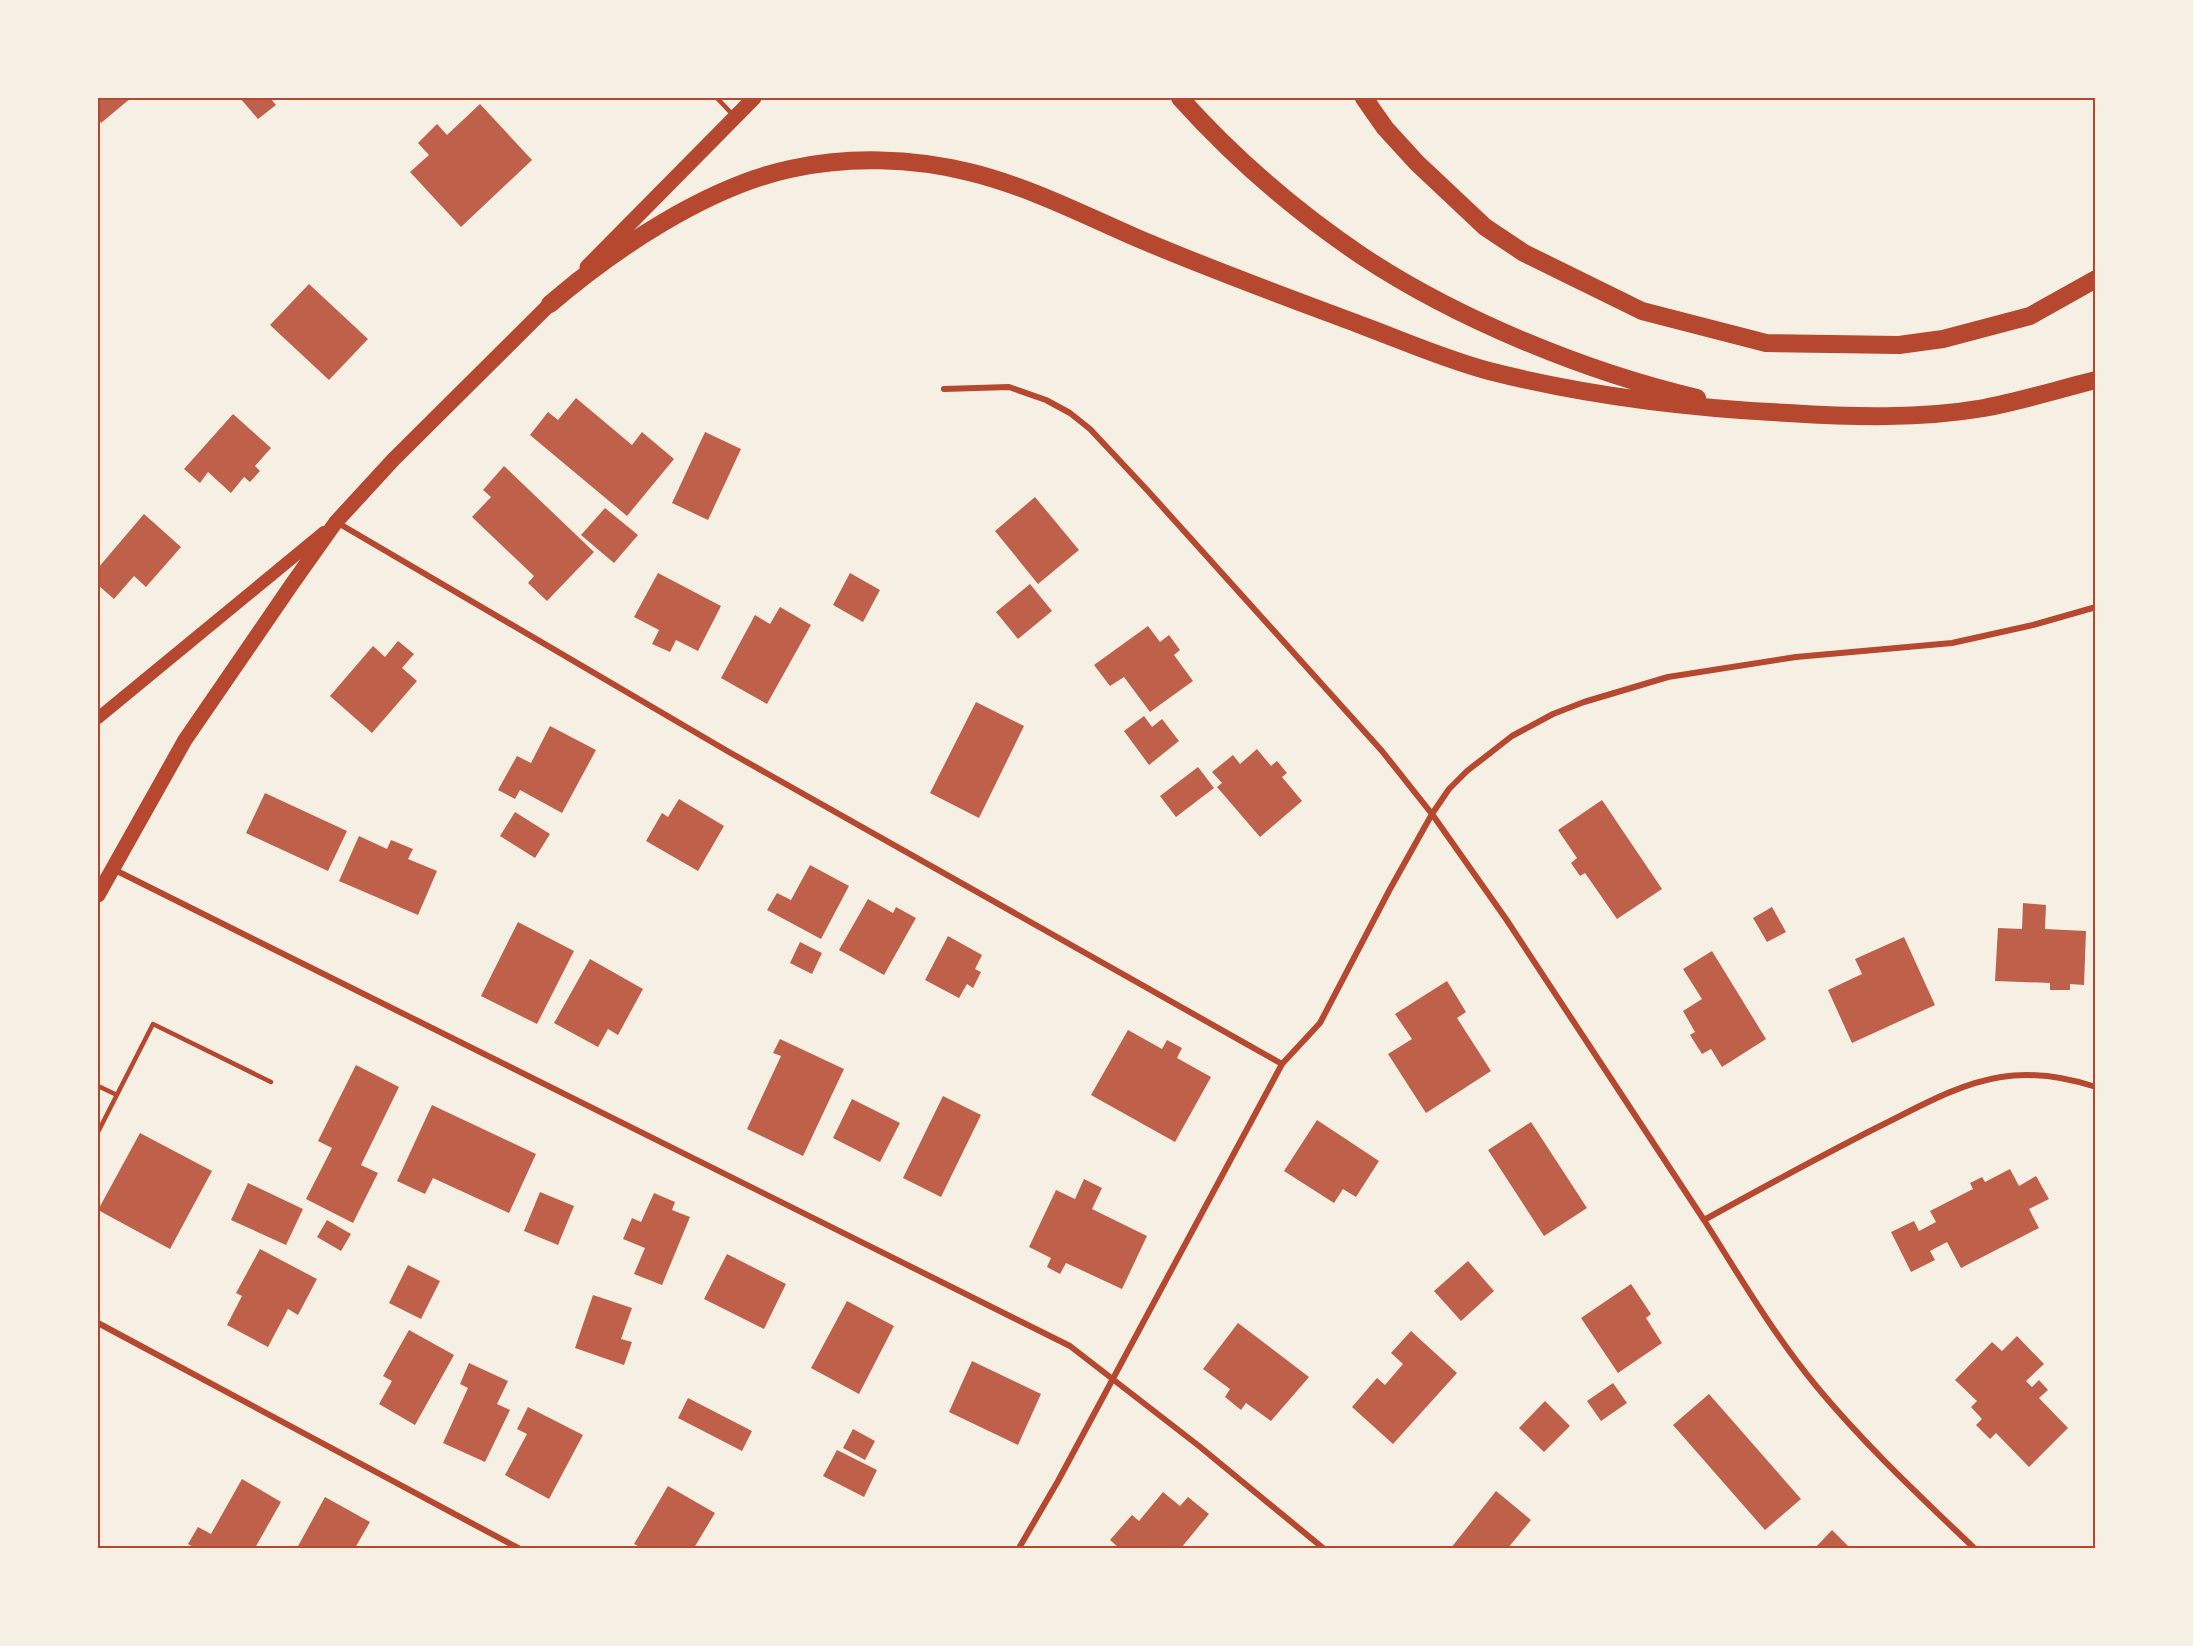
<svg xmlns="http://www.w3.org/2000/svg" width="2193" height="1646" font-family="Ubuntu,sans-serif">
<rect width="100%" height="100%" fill="#f6efe4"/>
<path fill="#bf614a" d="M98,98H131L101,123L98,118Z
M240,98H270L276,105L258,119Z
M480,104L532,160L461,227L410,172L429,155L418,143L437,124L447,135Z
M309,284L368,339L329,380L270,325Z
M576,398L632,445L642,432L674,459L627,516L530,435L548,412L558,420Z
M233,414L271,448L255,466L260,471L250,482L244,477L231,493L208,472L200,483L184,469Z
M705,432L741,449L708,520L672,503Z
M504,466L594,552L547,601L528,583L534,576L472,517L491,497L483,490Z
M1035,497L1079,550L1038,584L995,531Z
M605,508L638,535L614,563L581,535Z
M144,514L181,547L146,587L134,576L114,599L98,585V568Z
M658,573L721,606L698,651L676,640L670,652L652,644L659,630L634,617Z
M850,573L880,590L863,622L833,605Z
M1030,584L1052,611L1018,639L996,612Z
M780,607L811,625L767,704L721,678L755,615L770,624Z
M1148,626L1160,642L1169,635L1180,650L1174,655L1193,681L1150,712L1124,677L1110,686L1094,665Z
M398,641L414,654L402,668L417,681L372,733L330,696L373,646L385,657Z
M976,702L1024,726L979,818L930,793Z
M1144,716L1152,727L1162,719L1179,741L1149,765L1124,731Z
M550,726L596,750L562,813L520,790L515,799L498,790L517,756L531,763Z
M1257,749L1271,766L1277,761L1287,773L1282,777L1302,801L1260,837L1217,787L1222,783L1212,772L1233,755L1240,764Z
M1198,767L1214,788L1176,817L1160,796Z
M265,793L347,831L328,871L246,833Z
M679,799L724,826L698,871L646,841L662,813L668,817Z
M1602,800L1662,889L1617,919L1585,873L1580,876L1571,863L1577,858L1558,830Z
M515,812L550,834L535,858L500,836Z
M359,836L387,849L391,840L413,849L408,859L437,871L418,915L339,881Z
M810,865L849,886L821,939L767,910L777,893L791,900Z
M868,899L893,913L896,907L916,918L884,975L839,950Z
M2023,903L2046,905L2045,929L2086,931L2084,985L2070,984V990H2050V983L1995,981L1998,928L2022,929Z
M1772,907L1786,932L1767,942L1753,918Z
M518,922L574,951L537,1024L481,996Z
M948,936L982,955L975,969L981,972L973,988L967,984L959,998L925,980Z
M1904,937L1935,1005L1852,1043L1828,990L1862,974L1855,959Z
M800,942L822,953L812,974L790,963Z
M1712,951L1766,1039L1722,1067L1711,1049L1702,1054L1690,1035L1695,1032L1683,1011L1702,999L1683,969Z
M590,959L643,989L618,1035L608,1029L598,1047L554,1023Z
M1447,981L1466,1012L1457,1018L1491,1071L1426,1113L1388,1054L1412,1039L1395,1014Z
M1128,1030L1162,1049L1167,1040L1182,1048L1177,1058L1211,1077L1175,1142L1091,1095Z
M780,1039L844,1069L803,1156L747,1129L781,1056L773,1053Z
M356,1065L399,1087L361,1165L378,1173L353,1223L306,1199L332,1148L318,1141Z
M943,1096L981,1115L941,1197L903,1178Z
M852,1099L900,1123L880,1162L833,1138Z
M432,1105L536,1154L509,1213L433,1178L425,1194L397,1181Z
M1317,1120L1379,1161L1356,1197L1343,1189L1334,1203L1284,1171Z
M1531,1122L1587,1208L1544,1236L1488,1150Z
M140,1133L212,1171L170,1249L98,1210Z
M2010,1169L2019,1186L2036,1176L2049,1199L2029,1209L2039,1228L1961,1268L1947,1242L1930,1251L1935,1260L1911,1272L1891,1232L1914,1221L1919,1231L1936,1222L1930,1211L1973,1189L1970,1183L1982,1177L1985,1182Z
M1084,1179L1102,1188L1092,1209L1147,1236L1122,1289L1066,1263L1060,1274L1047,1267L1051,1258L1029,1247L1056,1190L1075,1199Z
M248,1183L303,1209L286,1245L231,1220Z
M540,1192L574,1206L558,1245L524,1231Z
M654,1193L675,1202L672,1210L690,1217L662,1285L634,1274L645,1248L623,1239L632,1218L641,1222Z
M327,1220L351,1234L341,1251L317,1237Z
M260,1249L317,1279L298,1315L288,1309L268,1347L227,1325L242,1296L236,1293Z
M727,1254L786,1284L764,1329L704,1299Z
M1468,1261L1494,1291L1461,1321L1434,1291Z
M408,1265L440,1281L421,1319L389,1303Z
M1631,1284L1651,1314L1646,1318L1662,1343L1618,1373L1581,1318Z
M593,1295L632,1308L621,1339L632,1342L624,1365L575,1348Z
M847,1301L894,1326L859,1394L811,1368Z
M1238,1323L1309,1377L1271,1421L1246,1403L1241,1410L1225,1397L1230,1389L1203,1369Z
M409,1330L454,1355L415,1425L379,1404L392,1381L383,1376Z
M1411,1331L1457,1373L1393,1444L1352,1407L1377,1378L1385,1385L1403,1364L1391,1353Z
M2017,1336L2044,1364L2026,1381L2032,1387L2039,1380L2048,1390L2039,1398L2068,1428L2029,1467L1996,1433L1990,1439L1976,1425L1982,1419L1971,1407L1977,1401L1955,1380L1992,1342L2002,1351Z
M972,1361L1041,1394L1018,1445L949,1412Z
M469,1363L508,1381L497,1404L510,1410L485,1462L443,1443L468,1388L460,1384Z
M1613,1383L1627,1403L1601,1421L1587,1401Z
M1709,1394L1801,1499L1765,1530L1673,1425Z
M688,1398L752,1431L742,1451L678,1418Z
M1545,1401L1570,1426L1544,1452L1519,1428Z
M528,1407L583,1435L549,1499L505,1475L527,1434L517,1429Z
M853,1429L875,1441L865,1460L843,1448Z
M837,1450L877,1470L864,1497L823,1476Z
M242,1479L281,1502L255,1548H195L188,1544L198,1527L211,1534Z
M668,1486L715,1513L694,1548H642L634,1544Z
M1496,1491L1531,1520L1508,1548H1451Z
M1163,1492L1180,1506L1188,1497L1209,1514L1181,1548H1119L1110,1540L1132,1515L1139,1521Z
M325,1497L370,1522L355,1548H297Z
M1832,1530L1850,1548H1815Z"/>
<g fill="none" stroke-linecap="round" stroke-linejoin="round">
<path stroke="#b5482f" stroke-width="4.5" d="M717,98L733,115
M98,1086L117,1095
M98,1132L153,1024L271,1082"/>
<path stroke="#b5482f" stroke-width="6" d="M944,389L1009,387L1046,400L1070,413L1090,429L1148,491L1382,751L1432,814L1506,919L1704,1220
M338,523L729,752L1282,1064
M113,869L1070,1346L1199,1446L1323,1548
M98,1323L518,1548
M1019,1548L1058,1481L1282,1064L1320,1023L1390,889L1432,814L1449,789L1467,771L1512,736L1553,714L1584,702L1668,677L1796,657L1952,643L2033,625L2096,607
M1974,1548C1920,1496 1865,1445 1817,1387C1774,1335 1740,1277 1704,1220C1762,1188 1819,1157 1878,1127C1917,1108 1957,1084 2001,1077C2032,1072 2065,1077 2096,1087"/>
<path stroke="#b5482f" stroke-width="12" d="M98,718L324,532"/>
<path stroke="#b5482f" stroke-width="15" d="M587,267L754,98
M98,895L185,740L292,584L336,522L393,460L557,297"/>
<path stroke="#b5482f" stroke-width="18" d="M1180,98C1234,158 1295,211 1362,256C1457,319 1586,372 1697,398
M1364,98L1385,128L1417,163L1485,227L1524,253L1642,311L1766,343L1899,345L1943,339L2030,316L2096,279
M550,304C614,249 707,187 790,169C848,156 912,158 969,172C1027,186 1082,214 1137,238C1212,270 1289,298 1366,327C1406,342 1447,360 1489,371C1587,396 1687,408 1788,413C1853,417 1920,419 1984,408C2022,401 2059,389 2096,380"/>
</g>
<rect width="2193" height="1646" fill="none" stroke="#f6efe4" stroke-width="198"/>
<rect x="99" y="99" width="1995" height="1448" fill="none" stroke="#b5482f" stroke-width="2"/>
</svg>
